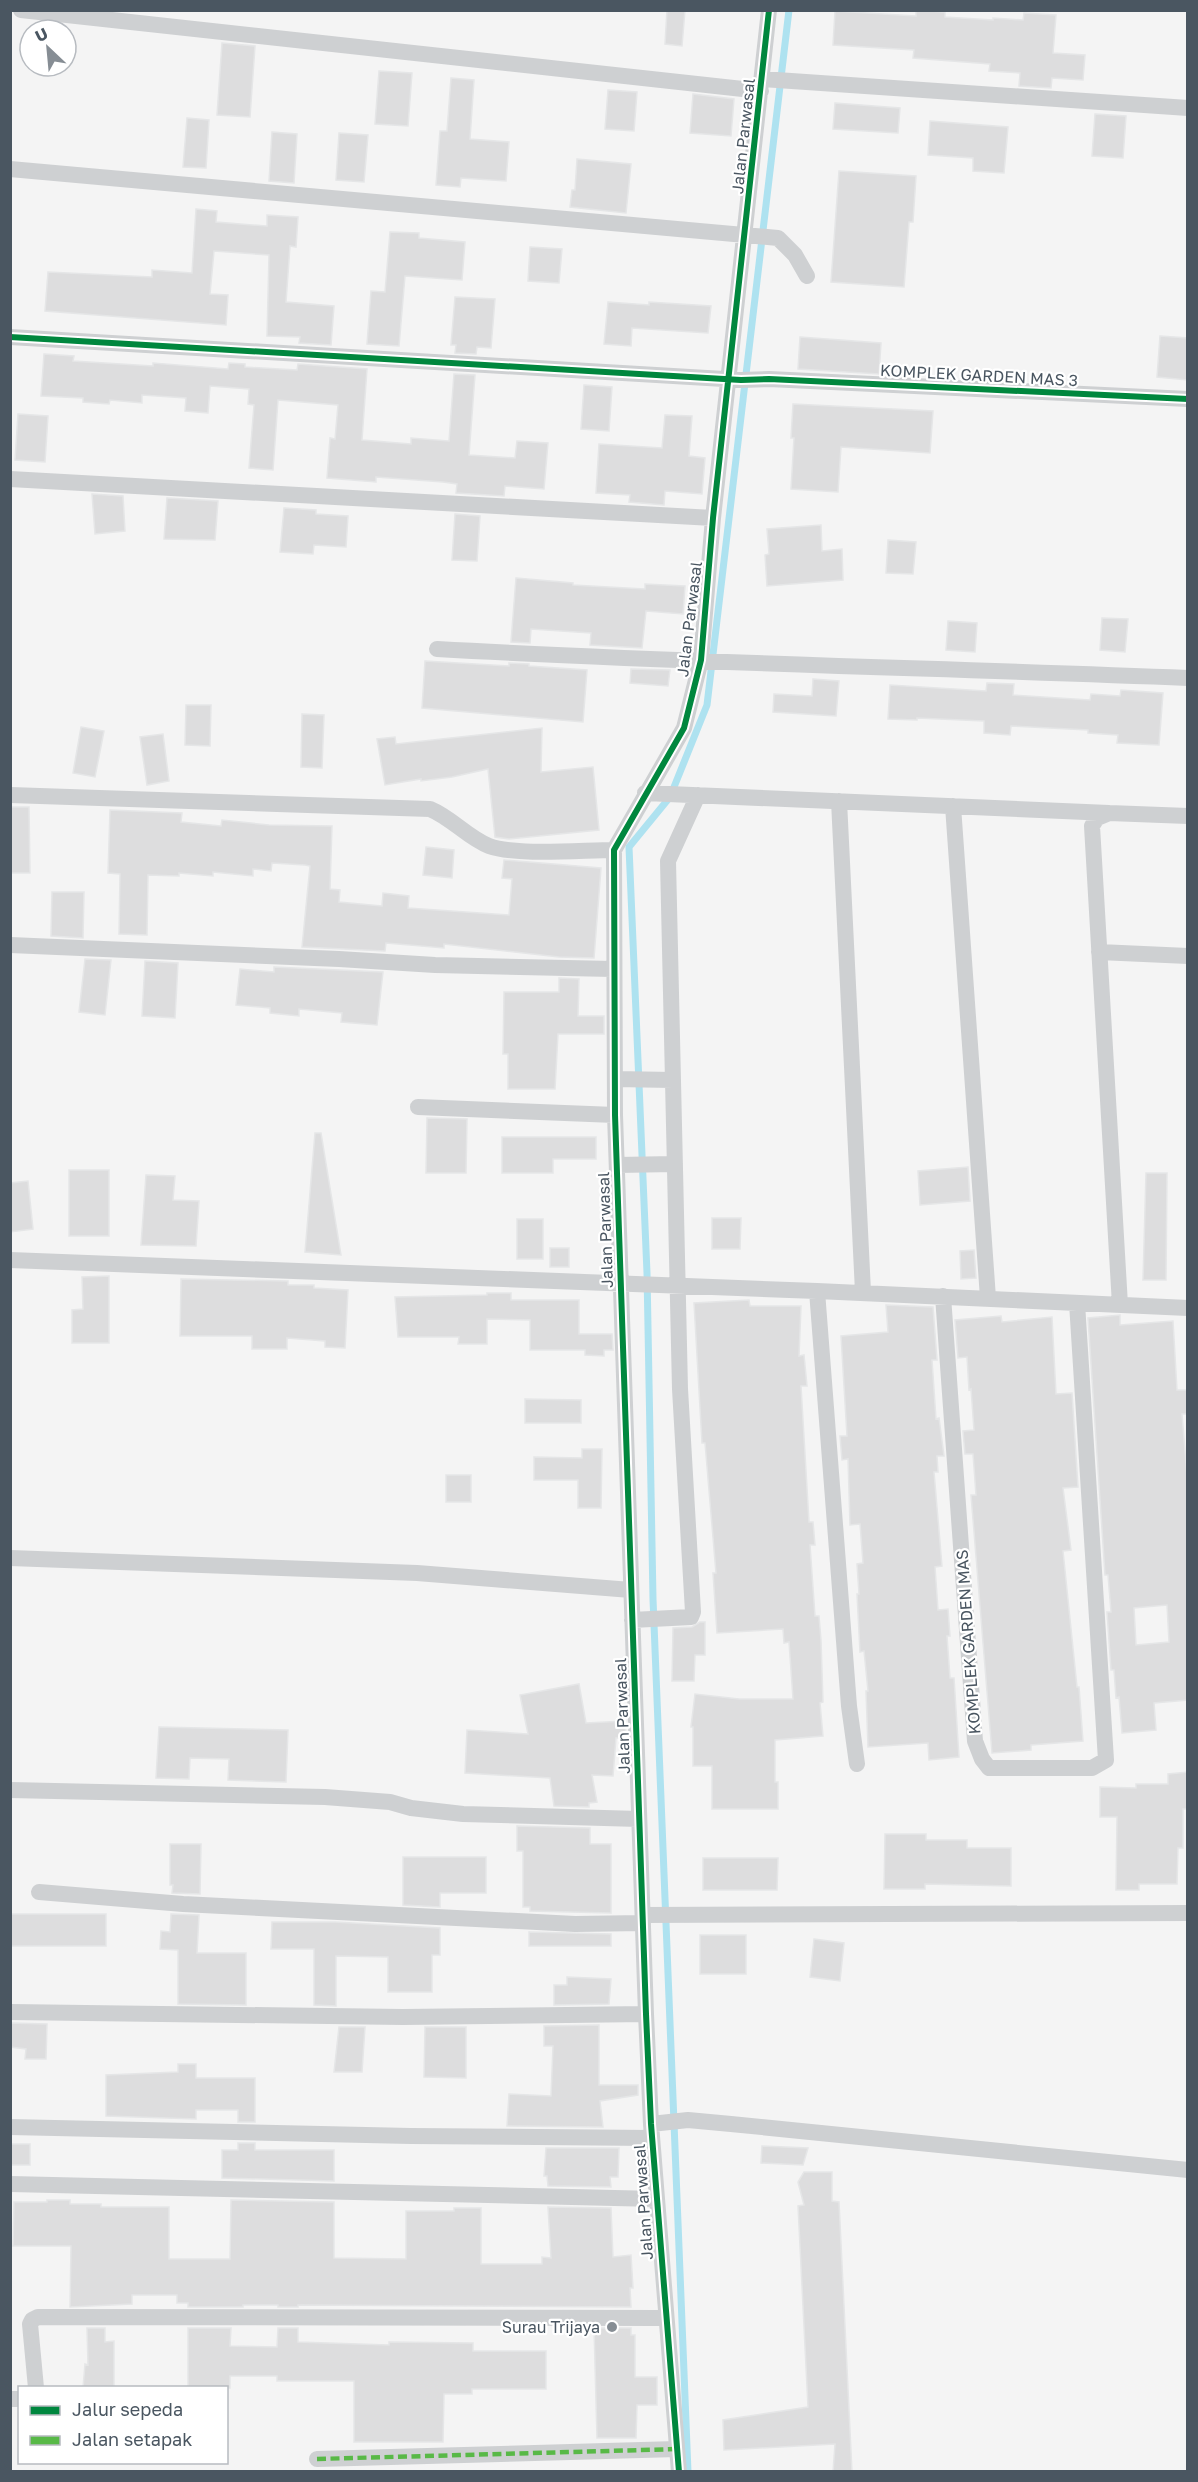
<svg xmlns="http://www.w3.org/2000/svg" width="1198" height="2482" font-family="'Golos Text',sans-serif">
<rect width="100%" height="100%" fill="#f4f4f4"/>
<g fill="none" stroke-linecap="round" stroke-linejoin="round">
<path stroke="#aee2f0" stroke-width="7" d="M688,2472L653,1599L647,1273L629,847L670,797L707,705L789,10"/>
</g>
<path fill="#ddddde" stroke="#e5e6e7" stroke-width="1.5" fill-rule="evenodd" d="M667,10H685L682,46L665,44Z
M916,10L945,12V17L993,20V18L1023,20L1024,13L1056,15L1053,53L1085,55L1083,80L1052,78L1051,88L1019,86L1020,73L989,71L990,64L913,58L914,50L833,45L835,11L916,16Z
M222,43L255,46L250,117L217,115Z
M379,71L412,73L408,126L375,124Z
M451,78L474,80L470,139L509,142L506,181L461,178L460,187L436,185L440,131H447Z
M608,90L637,92L634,131L605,129Z
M693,94L734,99L731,136L690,133Z
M835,103L900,108L898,133L833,129Z
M1095,114L1126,116L1123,158L1092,156Z
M187,118L209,120L206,168L183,167Z
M930,121L1008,127L1004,173L973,171V158L928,155Z
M272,132L297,134L294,183L269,181Z
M339,133L368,135L364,182L336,180Z
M577,159L631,164L626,213L570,207L572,190H575Z
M839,171L916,176L913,222H909L904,287L831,282Z
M196,209L217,211L216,222L267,226V215L298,217L296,247L290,246L286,302L334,306L331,345L299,343L300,337L267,336L269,255L214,251L210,294L228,295L226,325L45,311L48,272L152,277V270L192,273Z
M390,232L419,233V238L465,242L462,280L405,276L399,346L367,344L371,291L385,292Z
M530,247L562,249L559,283L528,281Z
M455,297L495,299L491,348L477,347L476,354L455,353L456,345H451Z
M608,302L649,305V302L711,306L708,333L632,328L631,346L604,344Z
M1160,336L1188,338L1187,380L1157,377Z
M800,337L881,343L879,374L798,369Z
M44,354L74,356L73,361L153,366V363L228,369L229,363L245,364V367L297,370L298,364L367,369L362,440L411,444V438L449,441L454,374L475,375L469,455L515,458L517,441L548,443L544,489L505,486L504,496L456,493L457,484L443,482L376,477V482L327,478L330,438L335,439L338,405L278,400L273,470L249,468L254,405L248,404L249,389L210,386L208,413L185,411L186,398L142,395V403L110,400L109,404L83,402V398L41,396Z
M584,385L612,387L609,431L581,429Z
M793,404L933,411L930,453L841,447L838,492L791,489L794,438H791Z
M18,414L48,416L45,462L15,460Z
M665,415L692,416L689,456L705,458L702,494L665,491L664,505L629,502L630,495L596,493L599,444L662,448Z
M92,494L123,496L125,531L95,534Z
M167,498L218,501L215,540L164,539Z
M284,508L316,510V514L348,516L346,547L314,545L313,554L280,552Z
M455,514L480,516L477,561L452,560Z
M821,525L822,551L842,549L843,580L767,586L765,555L769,554L767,529Z
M888,540L916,542L913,574L886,573Z
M516,578L573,583V585L645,589V584L685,586L683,614L646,611L642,648L590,645L591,633L531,629L530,643L511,642Z
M1102,618L1128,619L1125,652L1100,650Z
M948,621L977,623L975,652L946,650Z
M425,661L509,666V663L529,664V666L587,670L583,722L422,708Z
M631,669L670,670L668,686L630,683Z
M813,679L839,681L836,716L773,712L774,694L812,696Z
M987,683L1014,684L1013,695L1090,700L1091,694L1120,696L1121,690L1163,693L1159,745L1117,743L1118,735L1088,733V730L1011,726L1010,735L984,733V721L917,718V720L888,719L890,685L986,691Z
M186,705H211L210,746L185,745Z
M302,714L324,715L322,768L301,767Z
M81,727L104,731L95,777L73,773Z
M542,728L541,772L593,767L599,830L509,839L495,837L488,769L452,777L421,781V779L385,785L377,739L395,737L396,744Z
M163,734L169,781L147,785L140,737Z
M10,807H29L30,873H10Z
M110,810L182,813L181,822L221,826L222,820L269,825L332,826L330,889L340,890L339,902L382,906L383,893L409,896L408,908L509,915L512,879L502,878L504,860L601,868L594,958L559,957L444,944V948L386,943L385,951L302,947L310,866L305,865L272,863L271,871L253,869V876L213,872V876L179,873V876L148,875L147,935L119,934L120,874L108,873Z
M426,847L454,850L452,878L423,875Z
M52,892H84L83,938L51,936Z
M85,959L111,960L105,1015L79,1012Z
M145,961L178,963L175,1018L142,1016Z
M274,967L383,972L377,1025L341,1022L342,1013L299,1009V1016L270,1013V1008L236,1005L240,969L274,972Z
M559,978L579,979L578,1016H604V1034H558L555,1089H508V1054H503L504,992H559Z
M427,1118L467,1119L466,1173H426Z
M315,1133H321L341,1255L305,1252Z
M502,1137H596V1159H553V1173H502Z
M968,1167L970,1201L920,1205L918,1171Z
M69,1170H109V1236H69Z
M1146,1173H1167L1166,1280H1143Z
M146,1175L175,1176L173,1200L199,1201L196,1246L141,1245Z
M28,1181L33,1229L10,1232V1183Z
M712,1218H741L740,1249H712Z
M517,1219H543V1259H517Z
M550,1248H569V1267H550Z
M974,1250L976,1278L961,1279L960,1251Z
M109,1276V1343H72V1310L83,1309L82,1277Z
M181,1279L288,1281V1285H314V1288L348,1290L345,1348L325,1347V1341L287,1338V1349H252V1336H180Z
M487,1293H511V1300H579V1334H612L613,1350H604V1356L585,1355V1350H530V1320L487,1319V1344H458L459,1337H398L395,1297L487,1295Z
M749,1300L750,1306H801L799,1356L804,1355L807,1386H801L809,1522H813L815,1545H810L815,1616H819L821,1640L823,1702L820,1703L823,1736L775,1740V1782H778V1809H712V1766H693V1727H691L695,1694L739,1699H793L789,1642L784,1643L783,1629L717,1633L713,1573H716L705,1443H702L694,1303Z
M886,1305L933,1307L937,1360H932L936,1419L939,1418L944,1456H937L938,1472H934L942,1566L935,1567L938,1610L948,1609L950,1636H947L950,1678H954L959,1757L929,1760L928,1743L868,1747L866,1691H868L864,1651L860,1652L857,1594H859L857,1564L863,1563L860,1524L850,1525L848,1459L842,1460L840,1436H847L841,1336L888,1332Z
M1120,1315V1325L1173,1321L1177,1390H1188V1414H1182L1188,1488V1700L1154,1703L1156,1730L1122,1733L1119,1697L1116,1698L1114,1670H1111L1107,1612H1111L1108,1575H1105L1088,1318ZM1167,1605L1169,1642L1136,1645L1134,1608Z
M1001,1316L1002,1322L1052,1317L1056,1394L1072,1393L1078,1487L1063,1488L1071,1550L1063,1551L1077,1687H1079L1083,1741L1031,1745V1750L992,1753L971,1495H976L973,1454H965L963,1431L974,1430L971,1389L969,1390L967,1357L958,1358L955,1320Z
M525,1399L581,1400V1423H525Z
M582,1449H602L601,1508H578V1480H534V1457L582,1458Z
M446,1475H471V1502H446Z
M700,1622H705V1655H695L694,1681H672L673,1628L692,1627Z
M579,1684L586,1723L625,1721L626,1738H616L613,1776L592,1775L597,1802L589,1803V1807L554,1806L550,1778L465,1773L467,1730L528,1734L520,1695Z
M159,1727L288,1730L286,1782L228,1780L229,1759L190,1758L189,1779L156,1778Z
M1188,1772V1809H1183V1848H1178L1177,1884H1139V1890H1116L1117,1817H1100V1787L1136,1788V1784H1168V1774Z
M517,1826L590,1828V1844H611V1913L530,1911V1907H523V1851H517Z
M885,1834H926V1840H967V1848H1011V1886L925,1884V1889H884Z
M170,1844H201L200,1894L172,1893L173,1885H170Z
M403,1857H486V1893H440V1907L403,1905Z
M703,1858H778L777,1890H703Z
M10,1914H106V1946H10Z
M171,1914L199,1915L197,1953H246V2005L178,2004V1950L160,1949L161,1931L170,1932Z
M272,1922H335L440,1928V1955H432V1992H388V1957L336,1956V2006L314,2005V1949H271Z
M529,1932L611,1934V1946H529Z
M700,1935H746V1974H700Z
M814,1939L844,1943L840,1981L810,1977Z
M567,1977L611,1979L609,2004L554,2005V1985H567Z
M10,2023L47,2024L46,2059H25L26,2049L10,2047Z
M599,2025V2085H638V2095L600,2101L603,2127L507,2126L509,2094L551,2096L553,2046H544V2026Z
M339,2027H365L362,2072H334Z
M425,2027H466V2078L424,2077Z
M178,2064H196V2078H255V2122H238V2110H196V2119L106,2116V2075L178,2072Z
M238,2143H255V2150H334V2181L222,2178V2150H238Z
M10,2144H30V2165H10Z
M762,2146L808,2148L803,2165L761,2163Z
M546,2148H619L618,2177H610L611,2187L548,2186L547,2176H544Z
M804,2172H832V2201L839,2202L852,2472H833L835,2444L724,2450L723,2420L808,2407L798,2206L804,2205L798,2182Z
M47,2200H70V2204H101V2207H169V2259H230L231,2200L334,2202V2258L406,2259V2211H454V2208H481V2264H542V2257L551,2258L548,2207L611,2208L613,2257L631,2255L633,2288H630L631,2307L298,2305V2307H278V2305H243V2307H188V2303H177V2295H132V2304L70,2307L71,2246H13L14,2202H47Z
M87,2328H105V2342L114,2341V2388H83L85,2364L88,2365Z
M188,2328H231L230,2346L277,2347L278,2328H298V2342L389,2345V2342L473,2343V2351H546V2389H472V2394H444L443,2442H354V2381H277V2376H230V2388H188Z
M594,2328H631V2335H635V2377H657V2405H637L636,2438H597Z"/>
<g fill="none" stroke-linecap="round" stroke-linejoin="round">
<path stroke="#ced0d2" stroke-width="16" d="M21,10L761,91
M762,79L1188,108
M10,169L778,238L795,255L807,276
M10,337L741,380L769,379L1188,399
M10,479L713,518
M437,649C687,663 937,668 1188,678
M645,793L1109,813
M10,795L430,809C452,818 468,838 489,846C517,856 582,850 614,850
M839,801L863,1292
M953,806L988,1298
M10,945L339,959L435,965L613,969
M1099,952L1188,956
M615,1079L673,1080
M418,1107L615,1115
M617,1165L675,1164
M10,1260L817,1291L1188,1308
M817,1291L849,1706L857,1764
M943,1296L975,1741L982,1759L989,1768H1092L1106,1760L1077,1303
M1120,1305L1092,826L1097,818L1109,813L1188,816
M10,1558L417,1573L631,1590
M632,1620L691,1617L693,1612L680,1389L668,861L698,795
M10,1790L325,1797L390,1802L411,1808L463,1814L639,1819
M39,1892L183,1904L575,1924L643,1923
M643,1915L1188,1913
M10,2012L403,2017L646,2014
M651,2124L688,2120L731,2124L1188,2170
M10,2127L411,2136L652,2138
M10,2184L657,2199
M36,2388L30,2324L32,2320L38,2317L665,2318
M10,2399H20
M317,2459L677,2449
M679,2472L651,2124L646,2014L615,1115L614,850L684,728L701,660L713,518L769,10"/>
<path stroke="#58b947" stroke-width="4.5" stroke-dasharray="9 4.5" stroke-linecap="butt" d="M317,2459L677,2449"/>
<defs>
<path id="cycleway" d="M10,337L741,380L769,379L1188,399
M679,2472L651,2124L646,2014L615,1115L614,850L684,728L701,660L713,518L769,10"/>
</defs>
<use href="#cycleway" stroke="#fff" stroke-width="10"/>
<use href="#cycleway" stroke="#00873e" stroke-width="6"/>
</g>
<circle fill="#868d94" stroke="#fff" stroke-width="2" cx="612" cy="2327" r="6"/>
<g text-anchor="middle" stroke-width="4.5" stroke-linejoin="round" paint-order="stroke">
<g font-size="16" fill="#4a5661" stroke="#fff">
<text transform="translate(743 136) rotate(-84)" y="6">Jalan Parwasal</text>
<text transform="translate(979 375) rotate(3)" y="6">KOMPLEK GARDEN MAS 3</text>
<text transform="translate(689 619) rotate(-83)" y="6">Jalan Parwasal</text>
<text transform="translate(605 1230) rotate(-92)" y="6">Jalan Parwasal</text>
<text transform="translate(968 1642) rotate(-94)" y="6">KOMPLEK GARDEN MAS</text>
<text transform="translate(622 1716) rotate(-92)" y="6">Jalan Parwasal</text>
<text transform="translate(643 2202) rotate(-94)" y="6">Jalan Parwasal</text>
</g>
<g font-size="16" fill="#4a5661" stroke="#fff" text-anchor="end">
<text x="600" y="2333">Surau Trijaya</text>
</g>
</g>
<rect width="1198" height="2482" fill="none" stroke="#4a5661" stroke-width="24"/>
<rect x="18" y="2386" width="210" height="78" fill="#ffffff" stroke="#b7bbc0" stroke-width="1.5"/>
<rect x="30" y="2406" width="30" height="9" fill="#00873e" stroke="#b7bbc0" stroke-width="1.5"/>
<text x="72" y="2416" font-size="18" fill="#4a5661">Jalur sepeda</text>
<rect x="30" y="2436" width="30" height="9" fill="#58b947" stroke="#b7bbc0" stroke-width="1.5"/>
<text x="72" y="2446" font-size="18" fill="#4a5661">Jalan setapak</text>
<g transform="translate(48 48) rotate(334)"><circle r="28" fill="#ffffff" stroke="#b7bbc0" stroke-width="1.5"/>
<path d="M0-4.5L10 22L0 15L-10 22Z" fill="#868d94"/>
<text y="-9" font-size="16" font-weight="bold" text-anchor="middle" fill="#4a5661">U</text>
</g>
</svg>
